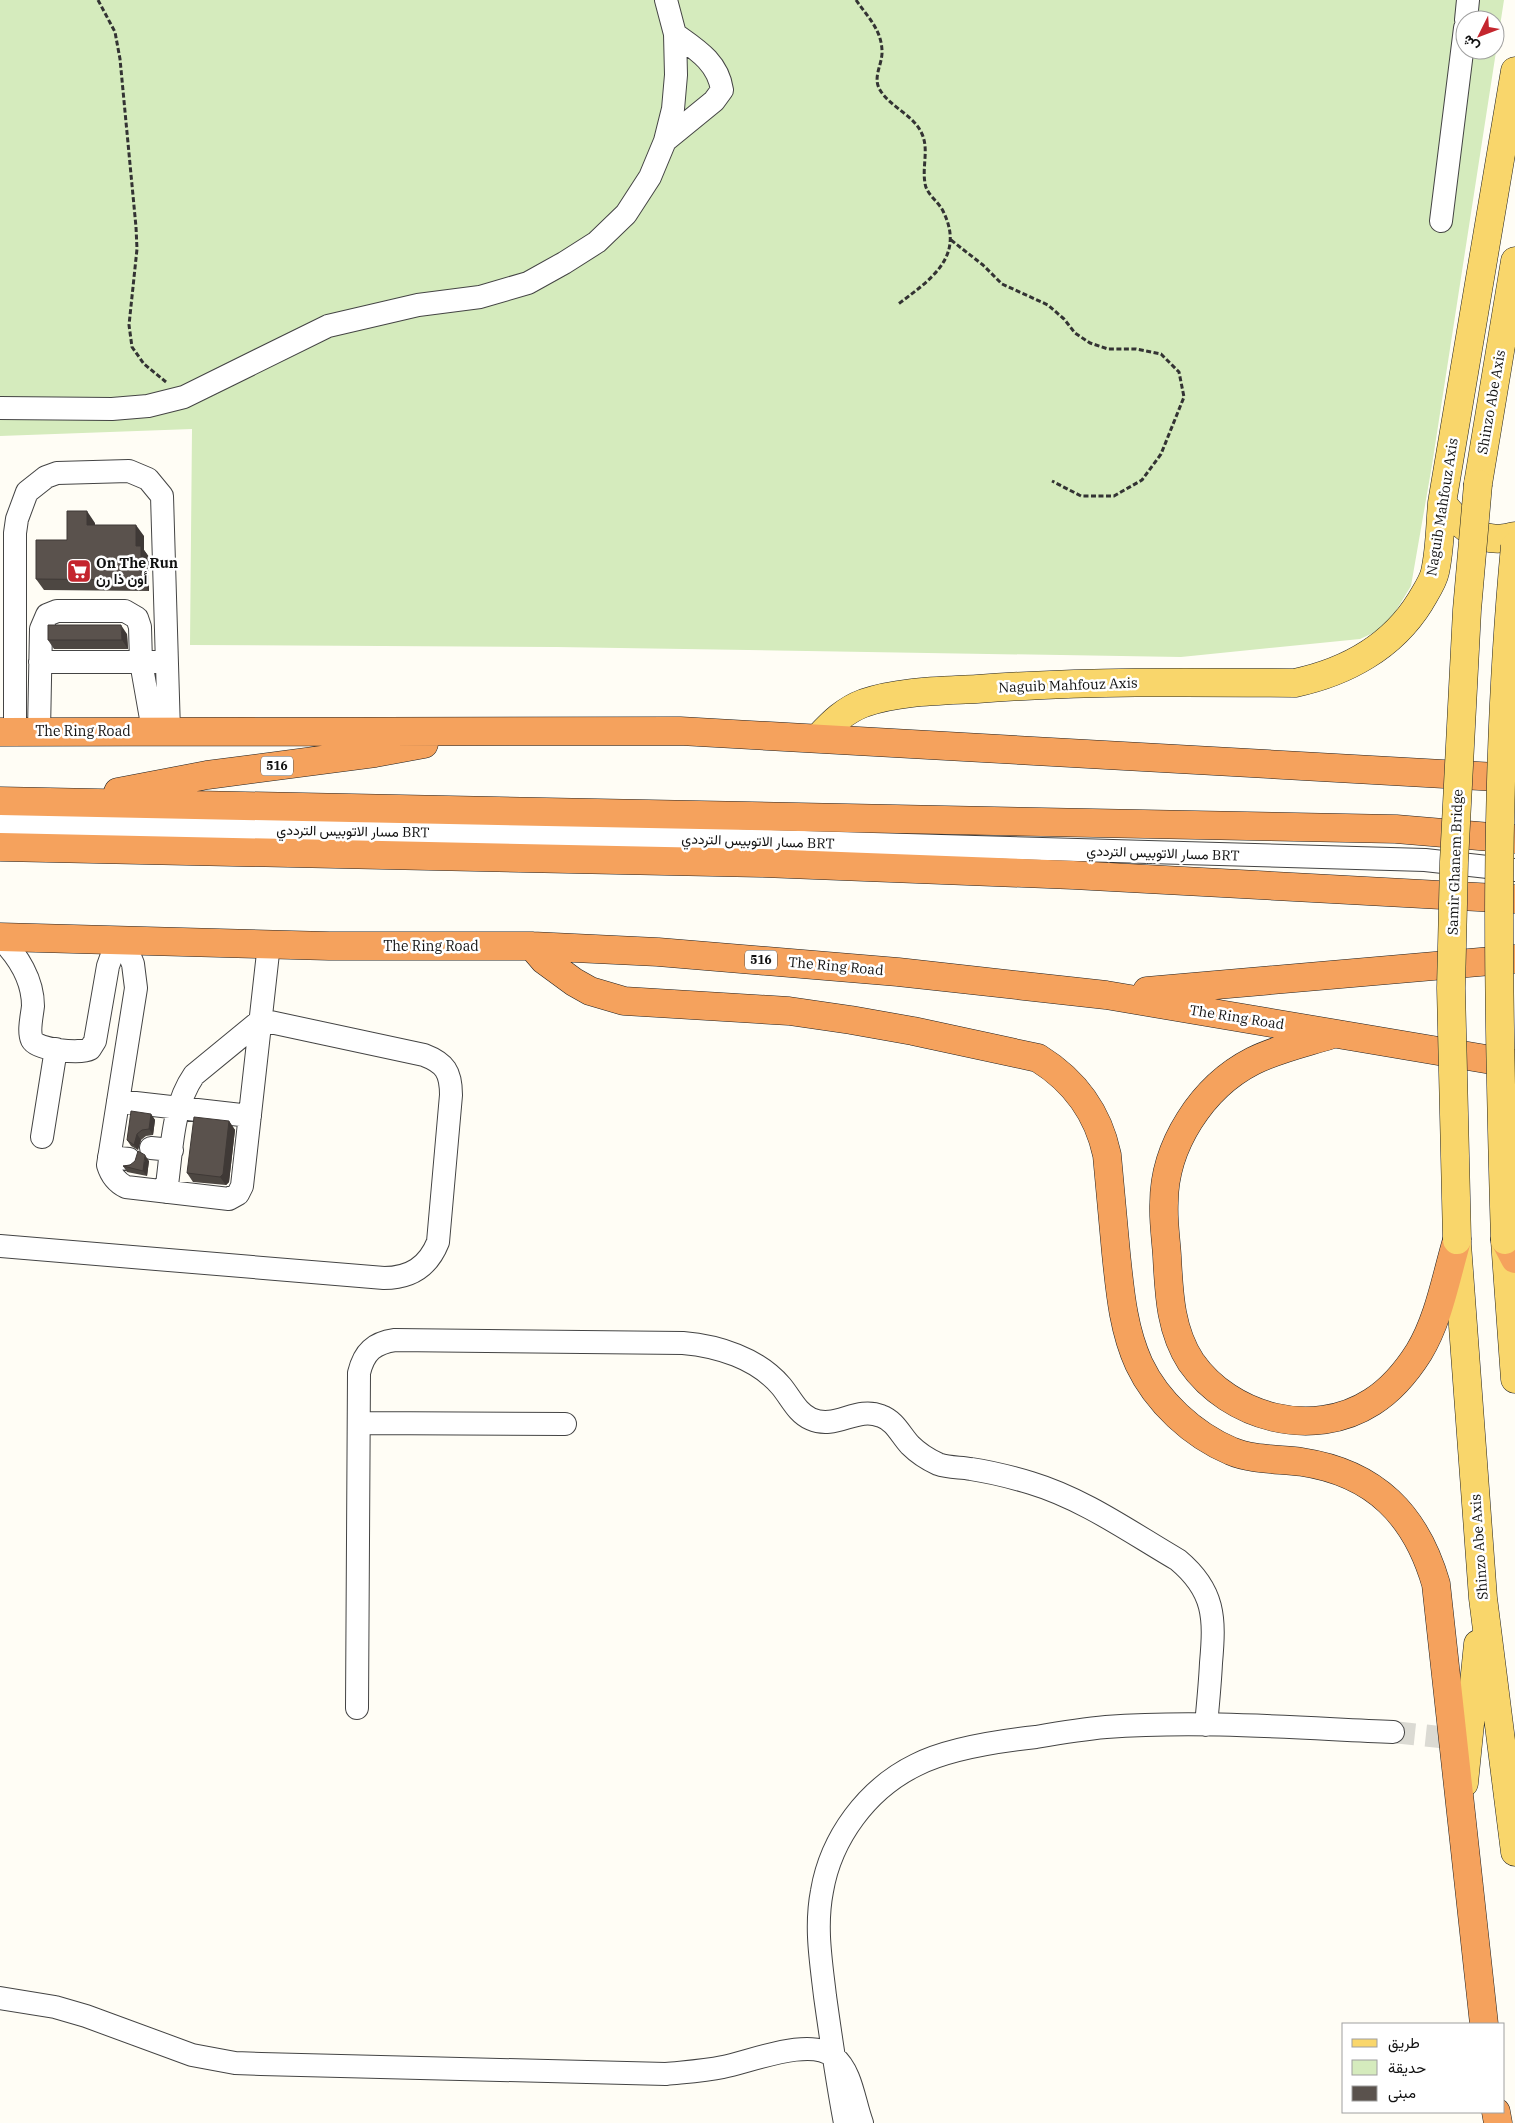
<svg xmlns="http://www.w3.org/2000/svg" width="1515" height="2123" font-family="'IBM Plex Serif',Vazirmatn,serif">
<rect width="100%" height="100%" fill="#fffdf5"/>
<path fill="#d5ebbd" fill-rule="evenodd" d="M0,0H1504L1432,465L1411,586L1386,627L1360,639L1181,657L556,647L190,645L192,429L0,436ZM1465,20H1495V50H1465Z"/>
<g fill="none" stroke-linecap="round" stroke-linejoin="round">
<path stroke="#dbdad3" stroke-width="22" stroke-dasharray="22 11" stroke-linecap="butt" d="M1393,1732L1515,1745"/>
<defs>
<path id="minor" d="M1466,20L1468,0
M665,141L714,101L722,90C718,62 696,49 675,34
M1441,221L1465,28
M0,408L112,409L148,406L184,397L328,326L418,305L480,297L528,283L564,263L597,242L626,214L650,177L665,141L673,109L676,75L675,34L666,0
M40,662H156
M15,731V533L17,519L27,492L46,477L57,473L129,471L148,479L162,496L169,731
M39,731L41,629L47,615L57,611H125L137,618L140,627L141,662L153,730
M0,823L562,835L1425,860L1515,870
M0,938C18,956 33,980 33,1006C32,1016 28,1031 32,1040C37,1050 81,1054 90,1049L95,1041L108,966L117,941
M124,942L133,964L136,988L108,1165C111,1175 116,1182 126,1187L229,1199L238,1194L242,1186L269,944
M118,1101L250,1116
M42,1137L56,1049
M151,1148L172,1150
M109,1157L129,1159
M166,1192C172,1153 171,1108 194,1075L261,1020
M0,1246L384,1278C410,1278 428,1267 438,1242L451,1095C451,1072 445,1063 424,1055L261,1020
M360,1423L565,1424
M357,1708L359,1373C364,1352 374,1343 395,1340L683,1343C718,1346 757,1358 781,1386C791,1398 797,1413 811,1419C836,1430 856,1406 881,1416C895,1421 900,1434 910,1445C918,1453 927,1459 938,1464C949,1468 960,1467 971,1469C991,1472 1011,1477 1031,1483C1084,1499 1130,1532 1178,1560C1215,1591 1215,1618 1211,1663C1210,1684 1208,1704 1206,1725
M0,1998L55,2007L86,2016L192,2055L235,2063L261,2064L666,2074C685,2072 704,2071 723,2067C750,2062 811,2036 834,2057C852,2072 854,2102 862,2123
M845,2123C837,2081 831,2039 825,1996C821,1961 815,1927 822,1891C831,1838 867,1789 916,1765C949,1748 999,1741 1036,1737C1059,1733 1083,1729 1106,1727C1201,1720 1298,1728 1393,1732"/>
<path id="major" d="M1478,484L1515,261
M1442,503C1461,527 1482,546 1515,536
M819,737C832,723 845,710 864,703C899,691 940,691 977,689C1083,681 1189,682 1295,683C1346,672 1392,647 1420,602C1425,593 1433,582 1435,572C1440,550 1440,525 1442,503L1515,71
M1505,1240L1515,1379
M1457,1244L1483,1598L1515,1852
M1464,1783L1478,1644"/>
<path id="highway" d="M0,732L680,731L1515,778
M118,792L207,775L375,753L424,744
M0,801L1396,829L1515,839
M0,847L761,863L1073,875L1515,899
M0,937L329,946H532L658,952L898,972L1106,995L1515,1064
M532,946L544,960L574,982L590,991L624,1001L789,1011L851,1020L913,1031L1038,1058C1075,1081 1098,1112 1107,1155C1110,1188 1113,1221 1116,1253C1120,1291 1123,1329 1139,1364C1157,1402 1193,1435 1231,1451C1251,1460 1281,1459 1302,1462C1375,1473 1416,1515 1436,1584L1484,2024
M1147,991L1515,959
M1330,1035C1304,1043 1277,1049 1253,1061C1202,1087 1164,1146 1164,1203C1163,1221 1166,1239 1167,1256C1169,1293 1170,1330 1191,1362C1230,1418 1313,1440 1372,1402C1391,1390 1407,1371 1419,1352C1439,1319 1446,1277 1457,1240
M1505,1240L1515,1259
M1496,2112L1498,2123"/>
</defs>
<use href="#minor" stroke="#444" stroke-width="24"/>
<use href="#major" stroke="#222" stroke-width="29"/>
<use href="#highway" stroke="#222" stroke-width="29"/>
<path stroke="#333" stroke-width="3" stroke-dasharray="5 2.5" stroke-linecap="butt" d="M98,0L115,32L120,59L136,227L137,249L129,325L132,347L144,364L166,382
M856,0C867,16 881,29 882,50C883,64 872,77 880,90C890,107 914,115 922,134C929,149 922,167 925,183C926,194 938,201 943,211C966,257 930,280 897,305
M951,240L983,265L1002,284L1048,305L1064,319L1075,333L1090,343L1108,349H1136L1161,354L1179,372L1184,397L1161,454L1142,480L1114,496H1081L1052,481"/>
<use href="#minor" stroke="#fff" stroke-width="22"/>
<use href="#major" stroke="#f9d66b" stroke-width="28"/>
<use href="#highway" stroke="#f5a25d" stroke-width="28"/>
<defs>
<path id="major-bridge" d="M1457,1240L1451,988L1454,862L1467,610L1478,484
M1505,1240C1498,1008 1493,778 1515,546"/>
</defs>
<use href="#major-bridge" stroke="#222" stroke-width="29" stroke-linecap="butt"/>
<use href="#major-bridge" stroke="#f9d66b" stroke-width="28"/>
</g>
<path fill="#4d4742" d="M95,523V525L144,536V550L149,557V591L44,590L36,579L67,540Z
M127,634L128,649H54L48,640Z
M151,1114L155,1120L153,1135L146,1136L141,1140L138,1150L131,1146L127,1140Z
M229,1121L235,1130L229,1182L226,1185L193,1182L187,1173Z
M149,1161L147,1176L127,1172L123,1166Z"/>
<path fill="#3f3936" d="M87,511L95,523V536L87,525Z
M136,525L144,536V550L149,557V591L141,580L136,546Z
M121,625L127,634L128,649L122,640Z
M151,1114L155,1120L153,1135L149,1129Z
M229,1121L235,1130L229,1182L226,1185L220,1177Z
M137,1134L141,1140L138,1150L134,1145Z
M145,1155L149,1161L147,1176L143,1171Z"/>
<path fill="#5a524d" stroke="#3f3936" d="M67,511H87V525H136V546H141V580L36,579V540H67Z
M48,625H121L122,640H48Z
M131,1111L151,1114L149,1129L142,1130L137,1134L134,1145L127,1140Z
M194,1117L229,1121L223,1174L220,1177L187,1173Z
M138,1151L145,1155L143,1171L123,1166L130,1165L135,1161Z"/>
<defs>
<symbol id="supermarket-square" viewBox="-11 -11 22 22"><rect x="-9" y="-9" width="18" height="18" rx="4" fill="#c4262e" stroke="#fff"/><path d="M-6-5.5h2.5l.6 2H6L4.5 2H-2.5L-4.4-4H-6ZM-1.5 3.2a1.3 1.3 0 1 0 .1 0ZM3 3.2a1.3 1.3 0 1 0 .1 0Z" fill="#fff"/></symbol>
</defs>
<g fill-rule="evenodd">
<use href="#supermarket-square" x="65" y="557" width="28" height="28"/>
</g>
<g text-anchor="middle" stroke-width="5" stroke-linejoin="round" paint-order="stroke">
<g fill="#fff" stroke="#585858" stroke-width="1">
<rect x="261" y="756.5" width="32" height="19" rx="4"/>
<rect x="745" y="950.5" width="32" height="19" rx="4"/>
</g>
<g font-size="12" font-weight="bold" fill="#111">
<text x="277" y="770">516</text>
<text x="761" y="964">516</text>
</g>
<g font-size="14" fill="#111" stroke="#fff">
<text transform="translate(1491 402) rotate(-80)" y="5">Shinzo Abe Axis</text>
<text transform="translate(1442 507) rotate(-81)" y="5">Naguib Mahfouz Axis</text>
<text transform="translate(1068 685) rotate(-2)" y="5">Naguib Mahfouz Axis</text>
<text x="83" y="736">The Ring Road</text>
<text transform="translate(353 831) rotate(1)" y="5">مسار الاتوبيس الترددي BRT</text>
<text transform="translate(758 841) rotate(2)" y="5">مسار الاتوبيس الترددي BRT</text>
<text transform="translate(1163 853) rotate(2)" y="5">مسار الاتوبيس الترددي BRT</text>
<text transform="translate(1455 862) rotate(-88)" y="5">Samir Ghanem Bridge</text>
<text x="431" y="951">The Ring Road</text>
<text transform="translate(836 966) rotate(5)" y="5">The Ring Road</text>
<text transform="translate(1237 1017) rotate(9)" y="5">The Ring Road</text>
<text transform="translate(1479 1547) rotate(-94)" y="5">Shinzo Abe Axis</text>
</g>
<g font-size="14" font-weight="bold" fill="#111" stroke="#fff" text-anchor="start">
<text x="96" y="568">On The Run<tspan x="96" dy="16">أون ذا رن</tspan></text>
</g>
</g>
<rect x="1342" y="2023" width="162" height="90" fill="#ffffff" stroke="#a0a0a0"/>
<rect x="1352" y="2039" width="25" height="8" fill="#f9d66b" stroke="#a0a0a0"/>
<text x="1388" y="2048" font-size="15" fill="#111111">طريق</text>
<rect x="1352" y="2060" width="25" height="15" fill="#d5ebbd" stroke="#a0a0a0"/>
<text x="1388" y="2073" font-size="15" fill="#111111">حديقة</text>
<rect x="1352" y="2086" width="25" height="15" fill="#5a524d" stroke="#a0a0a0"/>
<text x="1388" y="2098" font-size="15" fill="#111111">مبنى</text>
<g transform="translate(1480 35) rotate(228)"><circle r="24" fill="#ffffff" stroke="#a0a0a0"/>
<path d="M0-4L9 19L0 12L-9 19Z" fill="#c4262e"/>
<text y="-8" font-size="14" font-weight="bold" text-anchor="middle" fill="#111111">ش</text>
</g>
</svg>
